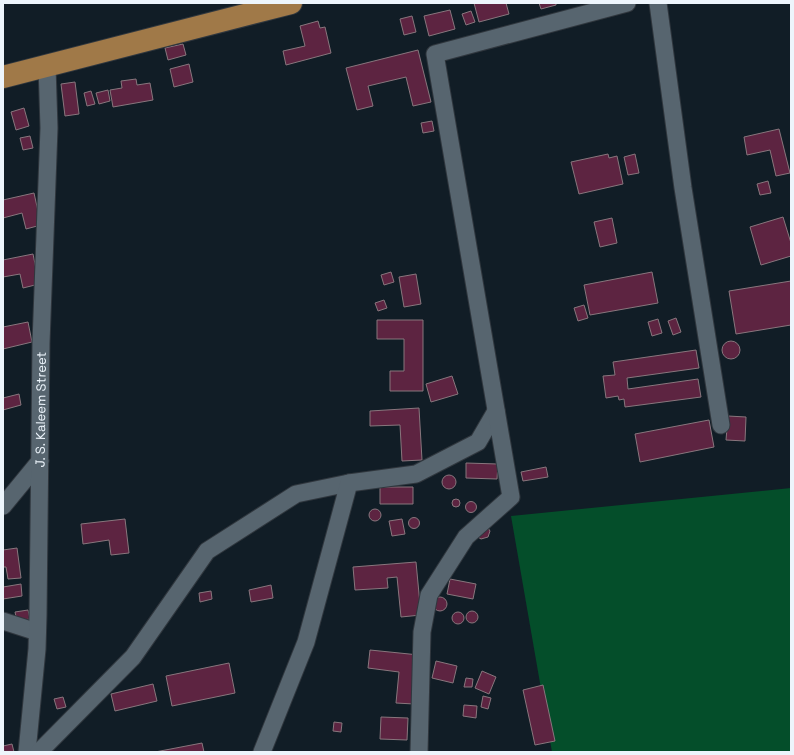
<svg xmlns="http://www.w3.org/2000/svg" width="794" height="755" font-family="'Space Grotesk',sans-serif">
<rect width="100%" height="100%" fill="#111d26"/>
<path fill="#044e2a" d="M791,488V752H552L511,516Z"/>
<path fill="#5d2441" stroke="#88767d" d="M474,3H506L509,14L479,22Z
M539,3H556V5L541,9Z
M450,10L455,29L429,36L424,16Z
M471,11L475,22L466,25L462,14Z
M412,16L416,32L404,35L400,19Z
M318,21L320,28L325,27L331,53L286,65L283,51L305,46L300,26Z
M183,44L186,55L168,60L165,48Z
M418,50L431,102L413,106L406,77L368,86L373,106L357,110L346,68Z
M189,64L193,82L174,87L170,69Z
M136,79L137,85L150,83L153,100L113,107L110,90L122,88L121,81Z
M75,82L79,114L65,116L61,84Z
M108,90L110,101L99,104L96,93Z
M91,91L95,104L87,106L84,93Z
M24,108L29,126L16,130L11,112Z
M432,121L434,131L423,133L421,123Z
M779,129L790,173L776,176L770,150L747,155L744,137Z
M30,136L33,148L23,150L20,138Z
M608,154L609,158L617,156L623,184L579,194L571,162Z
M635,154L639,173L628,175L624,157Z
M768,181L771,193L760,195L757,184Z
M34,193L41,225L26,229L22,213L3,218V200Z
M783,217L791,243V256L761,265L750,227Z
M612,218L617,243L600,247L594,222Z
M33,254L39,284L23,288L20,274L3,277V260Z
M391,272L394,282L384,285L381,275Z
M652,272L658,303L590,315L584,285Z
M416,274L421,304L404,307L399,277Z
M791,281V325L736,334L729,291Z
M384,300L387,308L378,311L375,303Z
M584,305L588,318L578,321L574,308Z
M676,318L681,332L673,335L668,321Z
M658,319L662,333L652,336L648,322Z
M377,320H423V391H390V371H404V339H377Z
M28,322L32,342L3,349V327Z
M722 350a9 9 0 1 1 18 0a9 9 0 1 1-18 0Z
M696,350L699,368L627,378L628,389L698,379L701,397L625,407L624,399L619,400L618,396L606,398L603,376L615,375L613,362Z
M452,376L458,394L431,402L426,384Z
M19,394L21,405L3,410V398Z
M419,408L422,460L402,461L400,425L370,426V411Z
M728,416L746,417L745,441L726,440Z
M709,420L714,447L640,462L635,434Z
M466,463L498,464L497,479L466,478Z
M546,467L548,477L523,481L521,472Z
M442 482a7 7 0 1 1 14 0a7 7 0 1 1-14 0Z
M380,487H413V504H380Z
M452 503a4 4 0 1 1 8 0a4 4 0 1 1-8 0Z
M465.5 507a5.5 5.5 0 1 1 11 0a5.5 5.5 0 1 1-11 0Z
M369 515a6 6 0 1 1 12 0a6 6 0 1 1-12 0Z
M408.5 523a5.5 5.5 0 1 1 11 0a5.5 5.5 0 1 1-11 0Z
M125,519L129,553L111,555L109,540L83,544L81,524Z
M402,519L405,534L392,536L389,521Z
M488,528L490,531L488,537L481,539L478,537Z
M17,548L21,578L8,579L6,567H3V550Z
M416,562L421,615L401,617L397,577L387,578L388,588L355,590L353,567Z
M450,579L476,584L473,599L447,594Z
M21,584L22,596L3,599V587Z
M271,585L273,598L251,602L249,590Z
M211,591L212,599L200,602L199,593Z
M433 604a7 7 0 1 1 14 0a7 7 0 1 1-14 0Z
M28,610L30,619L17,621L15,612Z
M466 617a6 6 0 1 1 12 0a6 6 0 1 1-12 0Z
M452 618a6 6 0 1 1 12 0a6 6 0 1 1-12 0Z
M370,650L419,655L414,704L396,703L399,672L368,668Z
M436,661L457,666L453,683L432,678Z
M229,663L235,693L172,706L166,676Z
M482,671L496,677L489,694L475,688Z
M466,678L473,679L472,687H464Z
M153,684L157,701L115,711L111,694Z
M543,685L555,741L535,745L523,690Z
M483,696L491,698L488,709L481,707Z
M63,697L66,707L57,709L54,699Z
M464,705L477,706L476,718L463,716Z
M381,717L408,718L407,740L380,739Z
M334,722L342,723L341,732L333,731Z
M202,743L204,752H155Z
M12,744L14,752H4L3,746Z"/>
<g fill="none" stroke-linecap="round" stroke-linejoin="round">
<defs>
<g id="minor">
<path d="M658,3L683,188L721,425"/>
<path d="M3,506L40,461"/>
<path d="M3,621L37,632"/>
<path id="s1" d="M27,752L37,649L38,615L41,343L49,128L47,66"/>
<path d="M39,752L133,657L207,551L296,494L349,483"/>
<path d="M262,752L306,642L349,483L416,474L478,442L496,411"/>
<path d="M419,752L422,632L429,595L466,537L511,497L435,54L627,3"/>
</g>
<path id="major" d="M3,77L291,3"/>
</defs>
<use href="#minor" stroke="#30373e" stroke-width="19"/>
<use href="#major" stroke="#30373e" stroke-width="24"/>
<use href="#minor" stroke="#57656f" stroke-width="17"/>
<use href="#major" stroke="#a07948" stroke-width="22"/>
</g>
<g text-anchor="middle" stroke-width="3" stroke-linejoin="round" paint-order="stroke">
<g font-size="13" fill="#edf5fc" stroke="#08141c">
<text dy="5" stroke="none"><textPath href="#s1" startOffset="343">J. S. Kaleem Street</textPath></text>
</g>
</g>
<rect width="794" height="755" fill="none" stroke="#edf5fc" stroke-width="8"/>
</svg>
